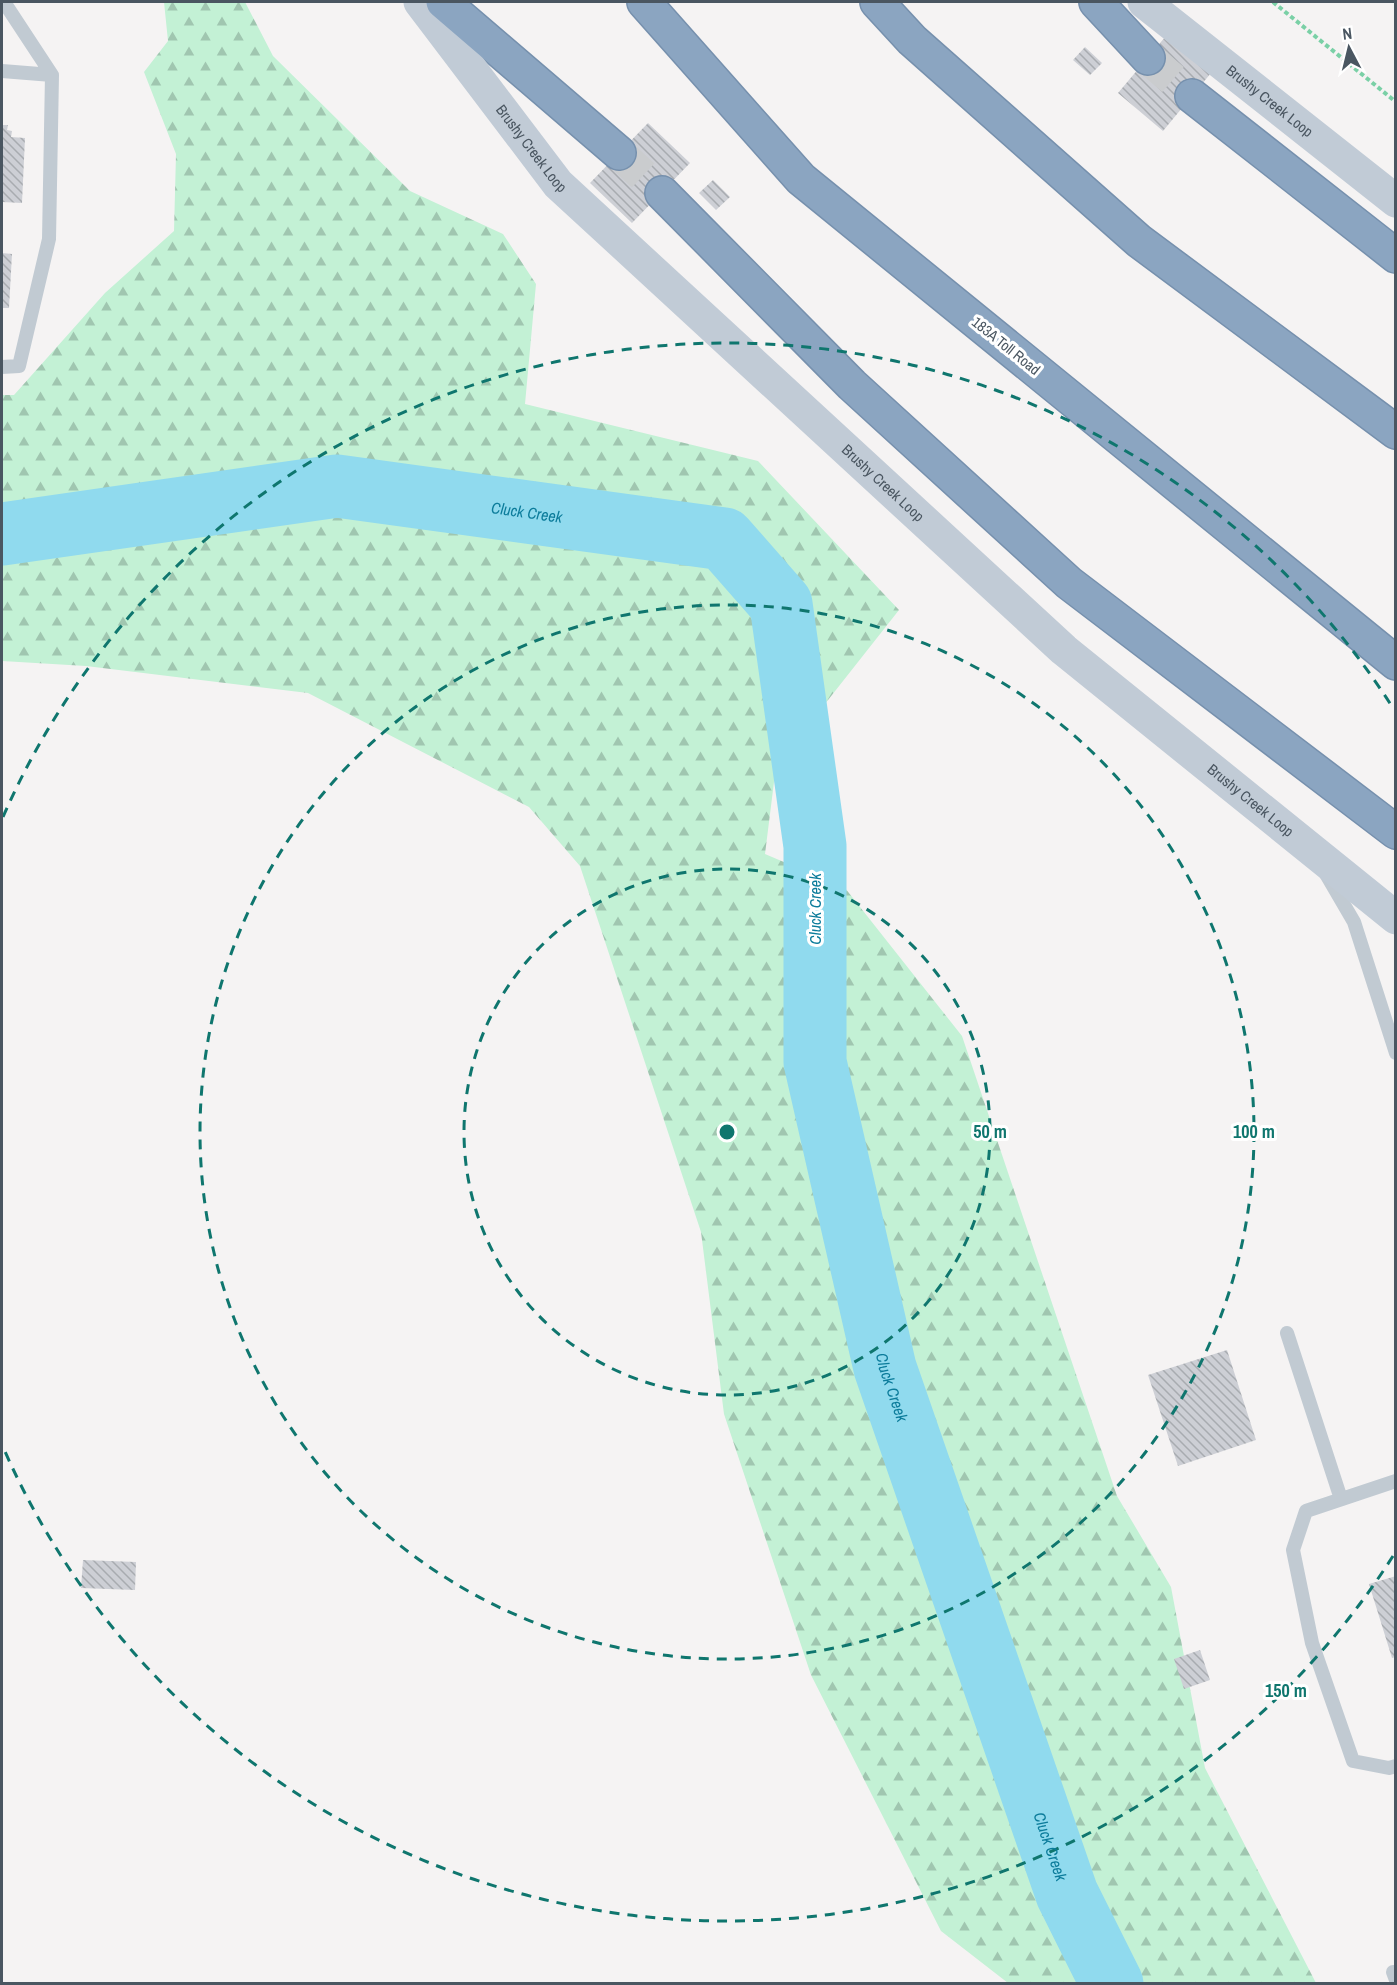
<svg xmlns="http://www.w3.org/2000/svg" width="1397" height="1985" font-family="'Archivo Narrow',sans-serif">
<defs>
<pattern id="forest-firs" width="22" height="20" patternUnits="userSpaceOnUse" patternTransform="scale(1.5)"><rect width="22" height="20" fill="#c3f1d5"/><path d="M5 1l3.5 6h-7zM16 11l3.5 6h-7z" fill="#a0c6b0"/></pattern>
<pattern id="building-back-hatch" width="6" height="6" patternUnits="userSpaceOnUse" patternTransform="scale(1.5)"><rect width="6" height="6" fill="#cdcfd5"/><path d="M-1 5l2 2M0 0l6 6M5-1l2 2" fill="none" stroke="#a8abb0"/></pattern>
</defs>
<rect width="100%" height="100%" fill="#f5f3f3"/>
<path fill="url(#forest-firs)" d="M164,2H245L273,56L410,191L503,234L536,284L525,404L758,461L899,610L776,766L765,854L845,888L962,1036L1117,1496L1171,1587L1205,1768L1316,1983H1008L941,1931L811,1675L724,1414L701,1232L580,866L529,807L308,693L86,666L2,661V395H14L105,293L174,231L176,154L144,72L168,41Z"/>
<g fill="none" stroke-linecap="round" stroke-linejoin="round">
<path stroke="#90daee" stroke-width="63" id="s1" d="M2,534L337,486L724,539L781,604L815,846V1062L885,1368L1067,1894L1112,1984"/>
</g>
<path fill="url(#building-back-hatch)" d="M1171,30L1216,67L1163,131L1118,93Z
M1085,47L1102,63L1090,75L1073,60Z
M648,123L690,163L632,223L590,183Z
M2,125H8L7,130L12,131L11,137L25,138L22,203L2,202Z
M713,180L730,197L716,210L699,193Z
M2,253L12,254L9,308H2Z
M1227,1350L1256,1440L1178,1466L1148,1375Z
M83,1560L136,1562L135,1590L81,1588Z
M1396,1576V1657L1392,1658L1369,1584Z
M1200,1650L1210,1680L1184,1689L1174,1659Z"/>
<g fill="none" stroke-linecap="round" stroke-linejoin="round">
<path stroke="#caccce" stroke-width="33" stroke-dasharray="33 16" stroke-linecap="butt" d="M1148,58L1192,96
M619,153L662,193"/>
<defs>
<path id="highway" d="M443,2L619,153
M644,2L801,179L1396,663
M877,2L912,40L1139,241L1396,432
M1096,2L1148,58
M1192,96L1396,256
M662,193L852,385L1069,583L1396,832"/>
</defs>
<use href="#highway" stroke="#7690ad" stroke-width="36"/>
<path stroke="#7ad0a6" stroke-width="4" stroke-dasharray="4.5 3" stroke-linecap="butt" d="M1273,2L1396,102"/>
<path stroke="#c1cad2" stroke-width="14" d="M2,71L52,75
M2,367L19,366L49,239L52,75L4,2
M1326,874L1354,922L1396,1053
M1287,1333L1341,1499
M1396,1481L1306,1511L1293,1550L1312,1643L1353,1761L1389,1768L1396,1766
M1396,1972H1393L1396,1980"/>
<g stroke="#c1cbd6" stroke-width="33">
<path id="s2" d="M420,2L558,184L1064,650L1396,918"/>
<path id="s3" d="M1144,2L1396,201"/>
</g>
<use href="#highway" stroke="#8ba5c1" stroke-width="33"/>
</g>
<g fill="none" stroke="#0f766e" stroke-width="3" stroke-dasharray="10 8">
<circle cx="727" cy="1132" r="263"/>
<circle cx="727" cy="1132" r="527"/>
<path d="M1393 1556A790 790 0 0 1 3 1447M3 817A790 790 0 0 1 1393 708"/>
</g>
<g text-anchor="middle" stroke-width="6" stroke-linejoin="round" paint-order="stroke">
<g font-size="15" fill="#4a5661" stroke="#fff">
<text dy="5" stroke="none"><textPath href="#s3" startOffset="160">Brushy Creek Loop</textPath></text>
<text dy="5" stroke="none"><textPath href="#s2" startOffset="184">Brushy Creek Loop</textPath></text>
<text transform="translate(1006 346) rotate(39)" y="5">183A Toll Road</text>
<text dy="5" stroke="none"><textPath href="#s2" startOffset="670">Brushy Creek Loop</textPath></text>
<text dy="5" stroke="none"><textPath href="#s2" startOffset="1156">Brushy Creek Loop</textPath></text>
</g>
<g font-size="16" font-style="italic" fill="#0c7c9b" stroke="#fff">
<text dy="6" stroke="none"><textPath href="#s1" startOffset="530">Cluck Creek</textPath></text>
<text transform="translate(815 909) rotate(-90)" y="6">Cluck Creek</text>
<text dy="6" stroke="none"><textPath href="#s1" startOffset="1610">Cluck Creek</textPath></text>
<text dy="6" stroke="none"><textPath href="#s1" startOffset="2096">Cluck Creek</textPath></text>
</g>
</g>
<circle cx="727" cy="1132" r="9" fill="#0f766e" stroke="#fff" stroke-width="3"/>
<g font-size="18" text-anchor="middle" font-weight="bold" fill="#0f766e" stroke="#fff" stroke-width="6" stroke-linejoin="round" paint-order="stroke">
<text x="990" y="1138">50 m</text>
<text x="1254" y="1138">100 m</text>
<text x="1286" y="1697">150 m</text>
</g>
<rect width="1397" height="1985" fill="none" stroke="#4a5661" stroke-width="6"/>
<g transform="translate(1349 48) rotate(353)" stroke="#ffffff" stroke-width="4.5" paint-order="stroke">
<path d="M0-4.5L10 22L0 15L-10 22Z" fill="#4a5661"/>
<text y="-9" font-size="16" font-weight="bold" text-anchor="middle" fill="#4a5661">N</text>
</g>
</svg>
